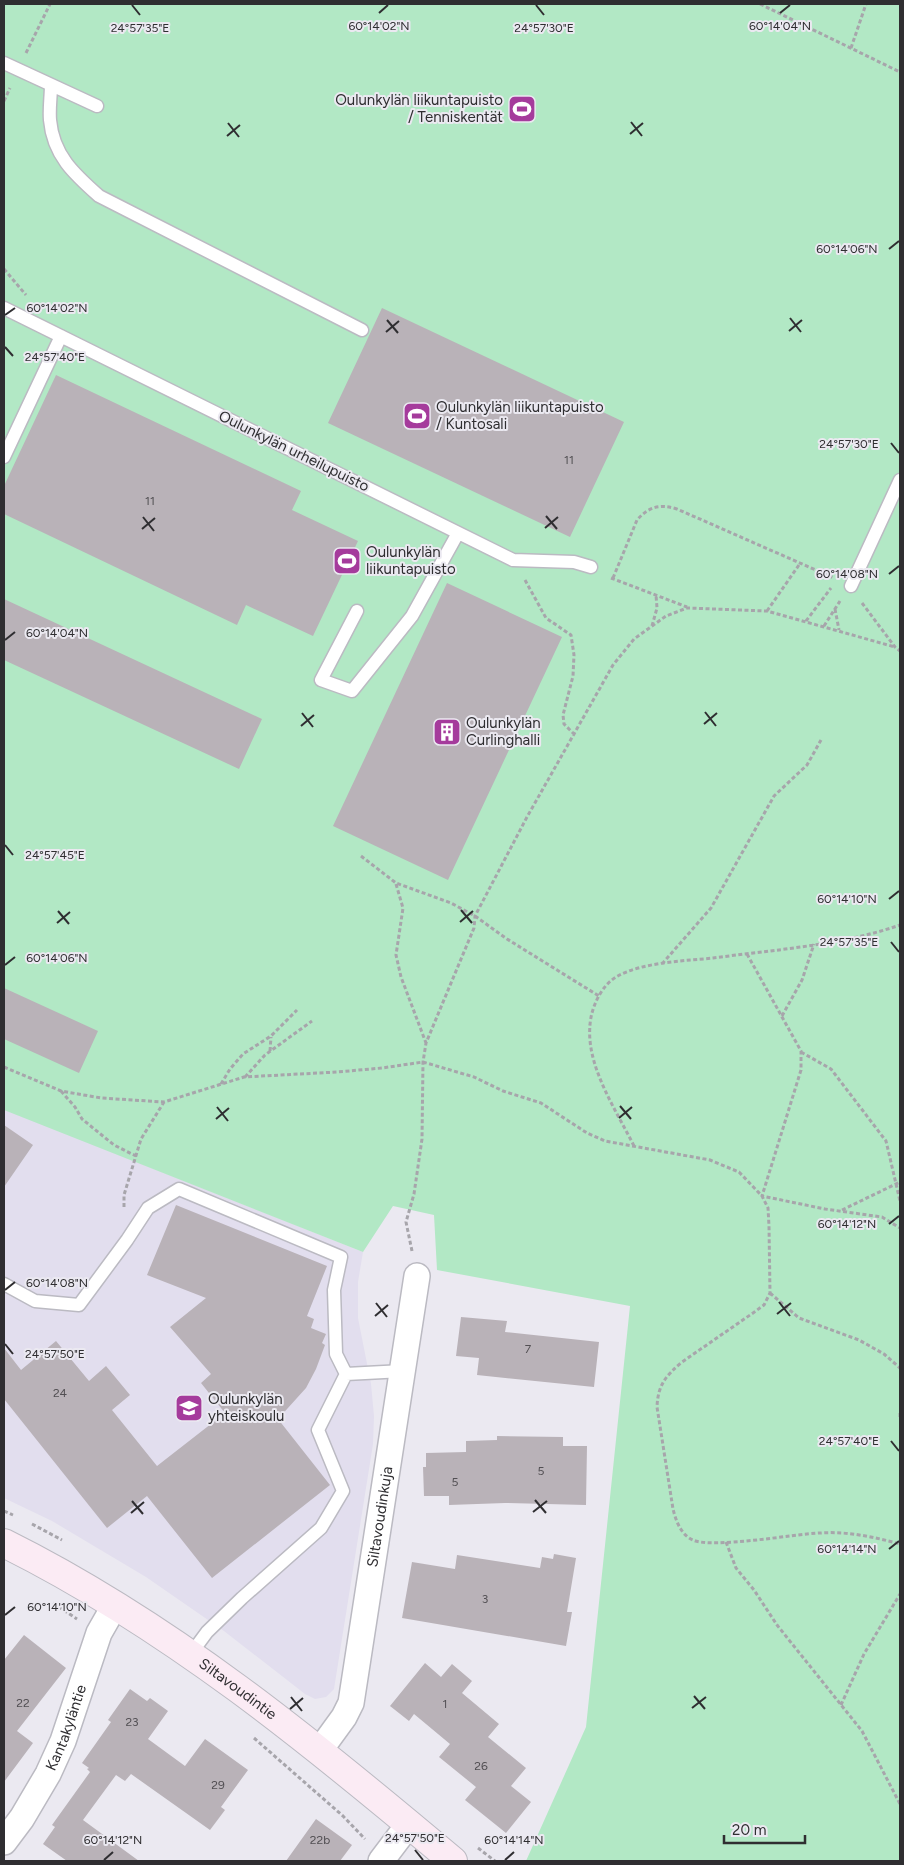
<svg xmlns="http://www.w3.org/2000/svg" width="904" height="1865" font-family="Figtree,sans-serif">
<rect width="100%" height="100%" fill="#ebe9f1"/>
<path fill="#e2deee" d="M4,1109L363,1252L358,1282V1318L371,1384L374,1416L373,1444L334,1689L326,1697L315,1699L305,1694L224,1631L146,1577L52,1521L4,1498Z"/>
<path fill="#b2e8c5" d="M4,4H900V1861H526L586,1727L630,1306L437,1270L434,1215L393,1206L363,1252L4,1110Z"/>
<path fill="#b9b2b8" d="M382,308L624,422L570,537L328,423Z
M56,375L301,491L292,510L358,541L313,636L246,605L237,625L4,514V486Z
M447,583L562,637L448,880L333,826Z
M4,599L262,719L239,769L4,660Z
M4,988L98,1031L79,1073L4,1039Z
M4,1125L33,1145L4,1187Z
M176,1205L327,1266L307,1316L314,1319L311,1328L326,1334L322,1343L325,1345L316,1369L306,1388L278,1419L330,1485L212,1578L147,1496L107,1528L4,1399V1348L21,1370L56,1341L89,1381L106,1366L130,1395L112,1410L157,1466L225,1413L201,1383L211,1374L170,1327L206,1298L147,1275Z
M461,1317L507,1321L505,1332L599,1342L594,1387L477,1375L479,1358L456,1356Z
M497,1436L563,1437V1446H587L586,1505L505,1503L449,1505V1496H424L423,1467H426V1453L466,1452V1441L497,1440Z
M554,1554L576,1558L567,1612H572L566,1646L402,1618L412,1562L455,1569L457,1555L540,1568L542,1557L553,1559Z
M24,1635L66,1668L17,1731L33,1743L4,1782V1660Z
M425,1663L441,1677L452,1664L472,1681L462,1693L499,1724L488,1737L526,1768L511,1786L531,1802L506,1833L465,1800L476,1787L439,1757L450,1744L414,1714L409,1721L390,1706Z
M130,1689L147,1701L150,1698L168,1711L148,1739L185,1766L205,1739L248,1770L221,1807L225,1810L210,1830L131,1774L125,1781L116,1775L83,1820L139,1861H67L43,1844L55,1827L52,1825L90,1772L87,1769L89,1768L82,1763L111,1722L108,1720Z
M316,1819L352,1845L340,1861H286Z"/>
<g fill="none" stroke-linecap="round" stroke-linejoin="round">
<defs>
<path id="service" d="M4,63L97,106
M51,85C51,96 49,108 50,120C53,155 74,174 99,196L362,330
M4,308L513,560L574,562L591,567
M4,457L61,336
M851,586L900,480
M357,611L321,680L352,691L412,616L458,533
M4,1284L35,1301L79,1305L127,1240L148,1208L179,1189L341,1257L334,1290L336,1354L346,1374L318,1430L343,1491L321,1528L242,1598L207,1632L190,1655
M346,1374L403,1371"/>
<g id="minor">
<path id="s1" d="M320,1750L344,1717L351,1703L417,1276"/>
<path id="s2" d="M4,1842L22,1818L48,1774L63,1741L99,1633L115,1605"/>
<path d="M381,1861L409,1824"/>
</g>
<g id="secondary">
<path id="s3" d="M4,1543C169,1625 313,1743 453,1861"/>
</g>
</defs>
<use href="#service" stroke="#bbbac2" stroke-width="15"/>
<use href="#minor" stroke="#bbbac2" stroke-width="28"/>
<use href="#secondary" stroke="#bbbac2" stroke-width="30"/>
<path stroke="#a7a5ab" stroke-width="3" stroke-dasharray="4 2.5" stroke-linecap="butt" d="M760,4L900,72
M851,48L866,4
M26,53L50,4
M4,101L10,88
M4,269L26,295
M611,578L687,607
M613,578L637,520C649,506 661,504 677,509L834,578
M525,580L546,618L571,635L574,655L573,676L563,715L564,724L574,734
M862,603L895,647L900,651
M835,609L839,630
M767,611L801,562
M806,621L831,588
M652,626L657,608L656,595
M824,626L840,601
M361,856L396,883L451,903L475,916L507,939L599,996
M396,884L403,908L396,955L401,977L426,1043
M747,954L801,1051V1070L762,1196L825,1209L882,1217L900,1228
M662,964L711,908L774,796L807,765L821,740
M782,1016L802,980L814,944
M270,1051L271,1037
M801,1052L831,1069L886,1141L900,1201
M4,1067L61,1091L101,1098L164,1102L244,1077L337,1072L382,1068L423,1062L474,1077L503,1091L541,1103L587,1133L605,1141L710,1160L739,1172L762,1196L768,1208L769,1226L770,1293L764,1305L753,1313L682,1362C666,1376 658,1384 657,1407L673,1509C676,1521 681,1535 693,1540C712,1549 794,1534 820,1533C847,1531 874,1537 900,1544
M245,1077L265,1055L312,1021
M221,1084L230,1069L243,1054L271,1036L297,1010
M61,1091L75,1107L82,1119L114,1145L136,1156
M634,1146C616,1110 586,1066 590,1025C591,1008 601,986 616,977C642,962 684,961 713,958C773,950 843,945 900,925
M124,1207V1195L141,1139L164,1102
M842,1210L900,1182
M412,1251L406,1222L414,1194L422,1139L423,1062L426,1043L474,928L475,916L527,817L613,665L634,639L666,616L687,608L767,611L895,647
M770,1293L799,1318L859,1340L884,1354L900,1368
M900,1413V1417
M4,1511L13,1515
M32,1524L62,1540
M726,1542L736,1568L754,1590L777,1625L862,1731L900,1804
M53,1603L77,1619
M841,1705L864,1654L900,1594
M254,1738L343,1816L365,1839
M478,1848L495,1861"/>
<use href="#service" stroke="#fff" stroke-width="12"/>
<use href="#minor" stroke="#fff" stroke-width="25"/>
<use href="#secondary" stroke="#fbebf4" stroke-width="28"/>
</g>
<path fill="none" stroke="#2f2e31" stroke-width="2" d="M132,5L140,15M536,5L544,15M379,13L388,5M780,13L790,5M631,122L642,136M228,123L239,137M630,134L643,123M227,136L240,125M889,249L899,241M5,315L15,308M790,318L801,332M387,320L398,333M789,331L802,320M386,332L399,321M5,347L13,356M891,443L899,453M546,516L557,529M143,517L154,531M545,528L558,517M142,529L155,518M889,574L899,566M5,640L15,632M705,712L716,726M302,713L313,727M704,724L717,713M301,726L314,715M5,845L13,855M889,899L899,891M461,910L472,923M58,911L69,924M460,922L473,911M57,923L70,912M891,942L899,952M5,965L15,957M620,1106L631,1119M217,1107L228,1121M619,1118L632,1107M216,1119L229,1108M889,1224L899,1216M5,1290L15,1282M779,1302L790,1316M376,1303L387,1317M777,1314L791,1303M375,1316L388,1305M5,1344L13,1354M891,1441L899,1451M535,1500L546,1513M132,1501L143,1514M533,1512L547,1501M131,1513L144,1502M889,1549L899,1541M5,1615L15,1607M694,1696L705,1709M291,1697L302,1711M692,1708L706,1697M290,1709L303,1698M415,1850L423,1860M104,1860L113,1852M505,1860L514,1852"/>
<defs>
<symbol id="stadium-square" viewBox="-11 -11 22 22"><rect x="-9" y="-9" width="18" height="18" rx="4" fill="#a53b9c" stroke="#ebe9f1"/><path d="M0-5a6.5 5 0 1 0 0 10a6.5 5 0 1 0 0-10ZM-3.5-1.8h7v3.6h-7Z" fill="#fff"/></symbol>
<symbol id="building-square" viewBox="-11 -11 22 22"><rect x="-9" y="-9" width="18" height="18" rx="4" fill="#a53b9c" stroke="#ebe9f1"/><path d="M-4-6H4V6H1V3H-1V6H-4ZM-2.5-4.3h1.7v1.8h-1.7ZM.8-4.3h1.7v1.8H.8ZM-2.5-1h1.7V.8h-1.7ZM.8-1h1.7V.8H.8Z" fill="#fff"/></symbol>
<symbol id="school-square" viewBox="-11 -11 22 22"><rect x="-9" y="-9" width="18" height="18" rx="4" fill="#a53b9c" stroke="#ebe9f1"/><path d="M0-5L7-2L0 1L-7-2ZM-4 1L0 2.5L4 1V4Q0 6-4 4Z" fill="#fff"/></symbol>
</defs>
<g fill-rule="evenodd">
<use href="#stadium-square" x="506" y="93" width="32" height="32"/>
<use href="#stadium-square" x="401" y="400" width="32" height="32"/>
<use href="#stadium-square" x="331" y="545" width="32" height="32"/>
<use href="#building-square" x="431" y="716" width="32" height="32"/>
<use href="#school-square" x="173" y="1392" width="32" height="32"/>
</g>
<g text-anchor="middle" stroke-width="4" stroke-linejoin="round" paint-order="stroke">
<g font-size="12" fill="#524f53">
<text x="569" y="464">11</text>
<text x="150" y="505">11</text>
<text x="528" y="1353">7</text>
<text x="60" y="1397">24</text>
<text x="541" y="1475">5</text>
<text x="455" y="1486">5</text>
<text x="485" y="1603">3</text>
<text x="23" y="1707">22</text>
<text x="445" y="1708">1</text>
<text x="132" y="1726">23</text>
<text x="481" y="1770">26</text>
<text x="218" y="1789">29</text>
<text x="320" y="1844">22b</text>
</g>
<g font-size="15" fill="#2f2e31" stroke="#ebe9f1" text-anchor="start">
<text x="503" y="105" text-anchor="end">Oulunkylän liikuntapuisto<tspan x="503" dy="17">/ Tenniskentät</tspan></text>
<text x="436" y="412">Oulunkylän liikuntapuisto<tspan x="436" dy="17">/ Kuntosali</tspan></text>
<text x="366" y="557">Oulunkylän<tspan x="366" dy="17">liikuntapuisto</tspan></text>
<text x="466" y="728">Oulunkylän<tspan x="466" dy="17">Curlinghalli</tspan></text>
<text x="208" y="1404">Oulunkylän<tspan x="208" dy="17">yhteiskoulu</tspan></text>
</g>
<g font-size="15" fill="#2f2e31" stroke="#ebe9f1">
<text transform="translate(294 451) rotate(26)" y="5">Oulunkylän urheilupuisto</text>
<text dy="5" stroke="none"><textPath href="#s1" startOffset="245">Siltavoudinkuja</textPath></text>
<text dy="5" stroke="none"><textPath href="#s3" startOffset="276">Siltavoudintie</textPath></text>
<text dy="5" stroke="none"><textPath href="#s2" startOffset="131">Kantakyläntie</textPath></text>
</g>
</g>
<g font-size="12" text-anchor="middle" fill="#2f2e31" stroke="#ebe9f1" stroke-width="4" stroke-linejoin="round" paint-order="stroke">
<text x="780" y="30">60°14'04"N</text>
<text x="379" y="30">60°14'02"N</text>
<text x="140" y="32">24°57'35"E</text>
<text x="544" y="32">24°57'30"E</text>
<text x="847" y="253">60°14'06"N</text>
<text x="57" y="312">60°14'02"N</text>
<text x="55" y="361">24°57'40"E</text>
<text x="849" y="448">24°57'30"E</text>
<text x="847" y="578">60°14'08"N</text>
<text x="57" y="637">60°14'04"N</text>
<text x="55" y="859">24°57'45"E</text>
<text x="847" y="903">60°14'10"N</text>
<text x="849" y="946">24°57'35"E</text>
<text x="57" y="962">60°14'06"N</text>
<text x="847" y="1228">60°14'12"N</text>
<text x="57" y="1287">60°14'08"N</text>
<text x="55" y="1358">24°57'50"E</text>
<text x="849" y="1445">24°57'40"E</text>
<text x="847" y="1553">60°14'14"N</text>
<text x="57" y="1611">60°14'10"N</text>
<text x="415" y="1842">24°57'50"E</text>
<text x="113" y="1844">60°14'12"N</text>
<text x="514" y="1844">60°14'14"N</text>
</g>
<rect width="904" height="1865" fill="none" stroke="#2f2e31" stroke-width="10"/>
<path d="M724 1835v8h81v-8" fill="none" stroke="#2f2e31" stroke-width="2.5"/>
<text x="732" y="1835" font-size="15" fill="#2f2e31" stroke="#ebe9f1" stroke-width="4" paint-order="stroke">20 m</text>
</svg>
